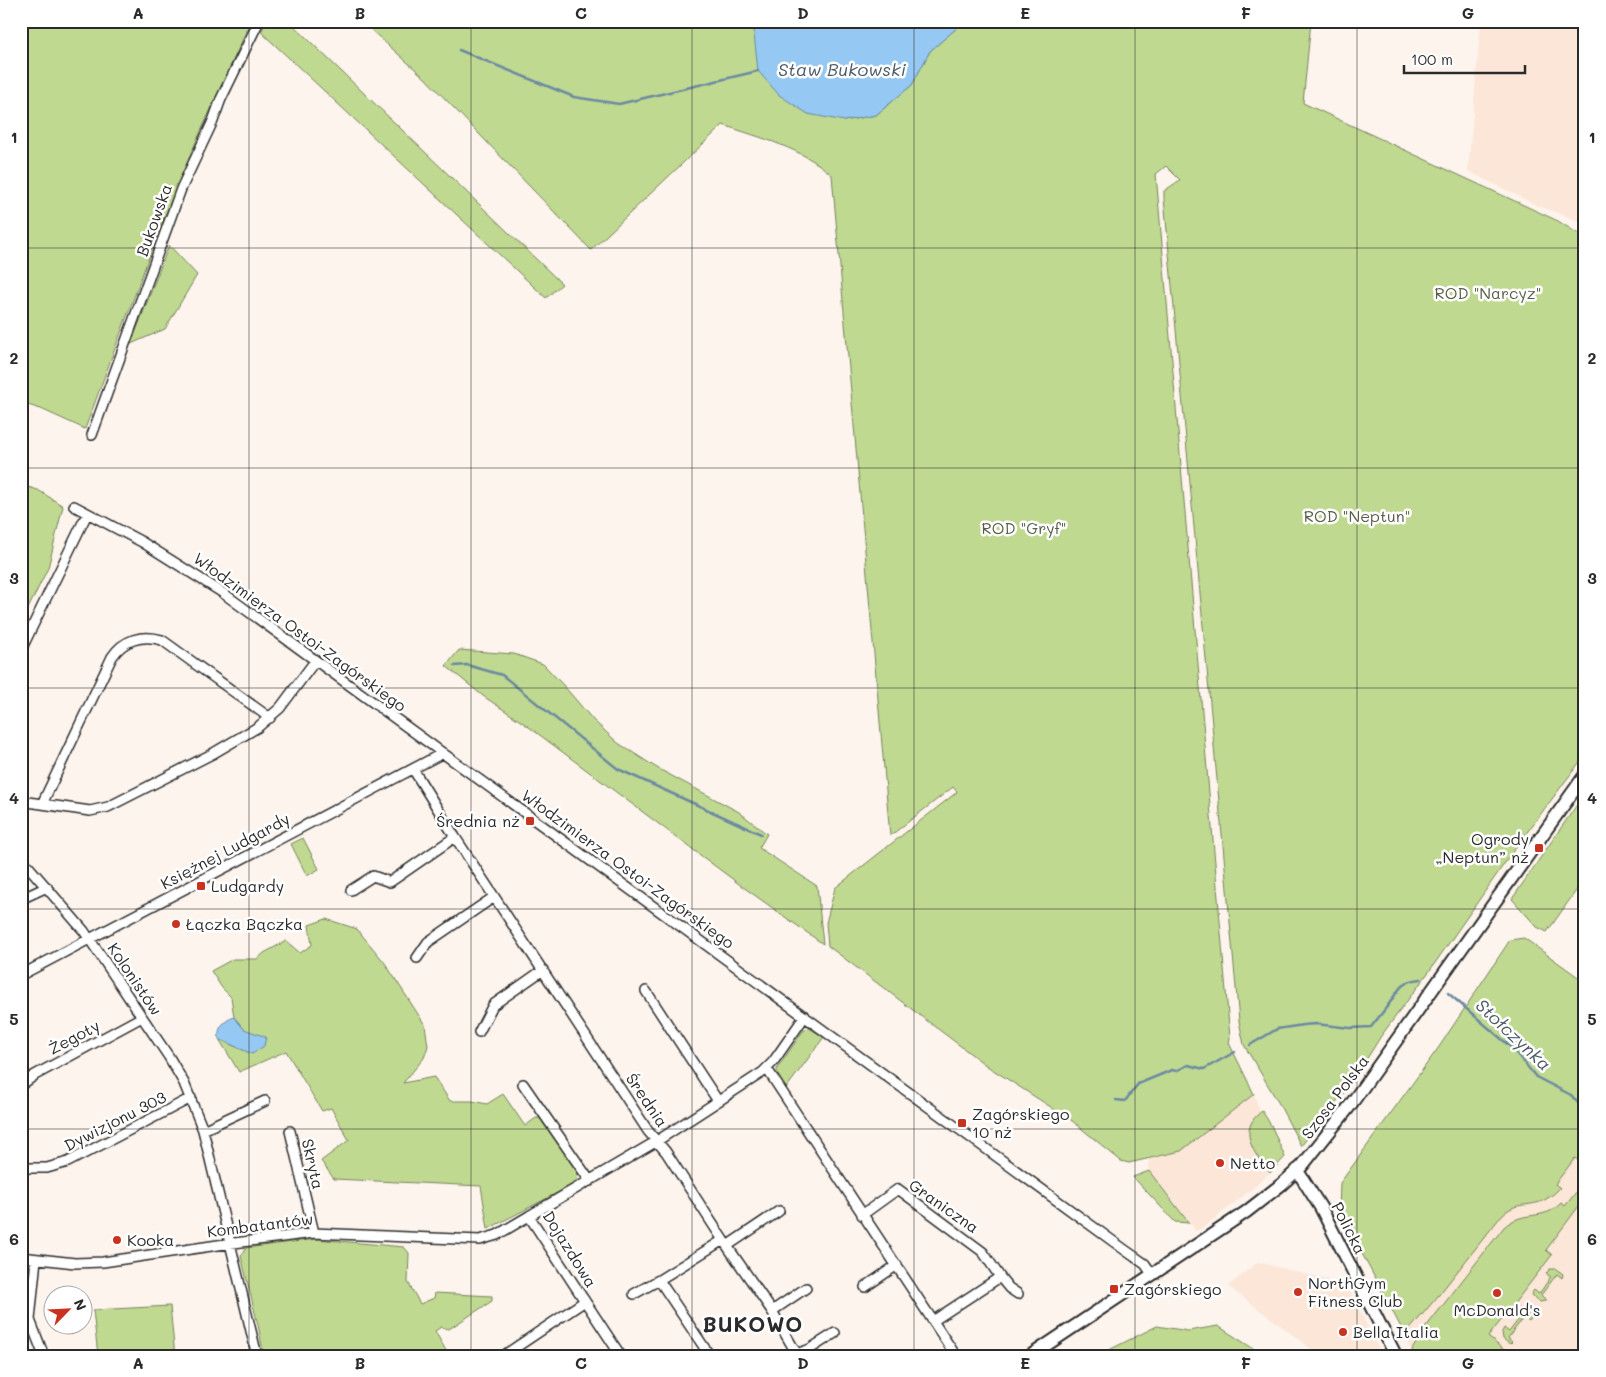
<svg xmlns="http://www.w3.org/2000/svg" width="1606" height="1377" font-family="Mali,sans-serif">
<rect width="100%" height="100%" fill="#fdf4ed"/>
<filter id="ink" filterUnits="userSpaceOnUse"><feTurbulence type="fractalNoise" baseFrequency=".02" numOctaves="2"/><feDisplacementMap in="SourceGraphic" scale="10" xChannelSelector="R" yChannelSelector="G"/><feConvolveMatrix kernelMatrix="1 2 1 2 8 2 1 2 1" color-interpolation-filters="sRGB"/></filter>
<g filter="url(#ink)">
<path fill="#fbe6d8" d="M1481,21H1585V223L1536,205L1468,171Z
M1254,1094L1270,1142L1255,1156L1269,1173L1253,1188L1204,1227L1196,1231L1149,1171V1159L1181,1151Z
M1558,1129L1585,1150V1356H1414L1397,1322Z
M1258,1262L1347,1285L1382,1356H1321L1228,1286Z"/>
<path fill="#c0d990" stroke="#76825e" d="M21,21H251L196,142L159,230L85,429L41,409L21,403Z
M267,21H289L562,284L546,298L261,32Z
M361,21H755L754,34L844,121L876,115L912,85L930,51L965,21H1015L1020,26L1025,21H1311L1303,103L1558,221L1585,238V755L1516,847L1428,973L1381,1036L1353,1081L1301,1146L1278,1102L1244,1045L1239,1021L1164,198V191L1180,180L1166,166L1156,174L1230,1038L1229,1043L1254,1094L1181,1151L1129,1163L1121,1161L1071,1120L987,1066L828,946L826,923L835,888L957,792L953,787L890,836L832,175C802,148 761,138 723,125L591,250L425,78Z
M169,245L197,275L165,329L131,344Z
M21,485L38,490L63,506L48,568L21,623Z
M459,650L514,654L543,664L564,686L593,720L618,743L657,768L739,812L767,834L759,848L817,886L823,944L739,884L525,724L483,696L446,666Z
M1585,793V878L1547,932L1537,927L1512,899Z
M303,838L319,869L307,876L291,844Z
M326,919L357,929L385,963L425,1025L428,1046L424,1058L403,1083L434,1077L450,1101H472L487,1104L503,1094L525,1126L536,1118H540L575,1167L578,1176L576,1183L488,1229L481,1186L334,1179L321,1161L349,1140L331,1108L322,1111L286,1051L239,1072L219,1039L252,1054L244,1029L234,1017L231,997L222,988L211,971L233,959H257L264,953L286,941L300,953L312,945L309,925Z
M1524,938L1585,982V1158L1580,1162L1575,1158L1555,1184L1560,1188C1554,1194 1548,1199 1540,1202C1524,1207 1516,1202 1502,1215L1438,1296L1405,1335L1339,1210L1340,1183L1439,1047L1510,940Z
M809,1028L824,1037L785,1090L777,1074V1069L803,1031Z
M1262,1111L1271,1125L1285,1157L1270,1173C1254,1154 1236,1130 1262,1111Z
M1149,1171L1189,1223L1175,1222L1133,1177Z
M1585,1181V1210L1579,1206L1546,1250L1552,1255L1488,1337L1512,1356H1414L1412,1350L1422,1332L1504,1227C1524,1209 1543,1222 1561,1203L1565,1206Z
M316,1239L404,1247L409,1253L408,1282L420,1304L434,1298L435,1293L492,1296V1301L449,1329L441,1327L435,1331L449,1356H264L258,1325L241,1256L246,1248Z
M1550,1269H1556L1563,1274L1562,1278L1557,1274L1541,1295L1545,1299V1301L1540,1302L1532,1296L1531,1294L1534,1290L1539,1294L1550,1278V1276L1546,1274Z
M170,1306L175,1356H98L93,1310Z
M1520,1308L1532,1317L1529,1321L1524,1317L1508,1338L1512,1342L1510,1344L1503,1339L1502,1332L1504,1328L1509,1332L1522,1315L1517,1311Z
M1157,1326L1188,1331L1218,1326L1265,1356H1093L1101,1354Z"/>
<path fill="#95c8f2" stroke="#6b89a2" d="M755,21H965L930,51L912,85L876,115L844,121L808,114L779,95L758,71L754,34Z
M234,1017L244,1029L266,1037L264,1046L252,1054L219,1039C217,1027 224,1021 234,1017Z"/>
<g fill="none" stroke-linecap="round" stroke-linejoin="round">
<path stroke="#6b89a2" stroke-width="2.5" d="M459,50L574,97L619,104L758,71
M454,666L467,665L502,675L618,769L761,834
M1448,993L1512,1048L1536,1077L1571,1095L1585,1111
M1250,1045L1277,1029L1303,1025L1316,1024L1350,1028L1371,1027C1377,1019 1385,1010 1391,1001C1400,987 1403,981 1421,979
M1116,1100L1125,1101L1138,1084L1172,1070L1176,1071L1188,1065L1204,1069L1235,1052"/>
<defs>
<path id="minor" d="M92,435L181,189L213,121L221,99L259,21
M74,506L142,542L223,593L1125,1250L1145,1264L1152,1274
M21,650L87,514
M413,769L455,837L648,1131L666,1152L723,1240L772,1311L798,1356
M21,801L90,811L108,807L212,754L258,727L280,708L315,661
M42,804L112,657C123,640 142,634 162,640L270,718
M21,858L84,931L169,1057L184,1083L203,1130L257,1356
M351,890L373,876L390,882L455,837
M21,899L47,887
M417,958L428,942L494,897
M21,975L443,753
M646,991L718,1101
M479,1032L493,1005L543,970
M767,1069L956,1356
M523,1084L590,1181
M21,1085L35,1075L142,1017
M203,1130L265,1101
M290,1131L314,1233
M21,1168H47L68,1162L191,1098
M862,1215L898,1189L983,1252L1000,1277L933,1321
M727,1246L779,1211
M21,1257L75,1263L103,1262L218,1245L314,1233L480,1240L497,1235L529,1216
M36,1259L30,1320L44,1356
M1000,1277L1009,1288L1018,1294
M865,1287L897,1265
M634,1294L659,1280
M772,1311L806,1288
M797,1354L810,1349L835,1333
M503,1356L585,1301
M621,1356L529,1216L657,1141L763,1072L773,1062L805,1016
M710,1356L659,1280L723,1240"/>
<path id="tertiary" d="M1297,1170L1321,1208L1396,1356
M1030,1356L1246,1212L1282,1184L1302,1166L1349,1107L1585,775"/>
</defs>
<use href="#minor" stroke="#2b2b2b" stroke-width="12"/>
<use href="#tertiary" stroke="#2b2b2b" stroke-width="15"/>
<use href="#minor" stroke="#fff" stroke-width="9"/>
<use href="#tertiary" stroke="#fff" stroke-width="11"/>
</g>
</g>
<path fill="none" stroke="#2b2b2b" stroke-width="1" stroke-opacity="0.55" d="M249,21V1356M471,21V1356M692,21V1356M914,21V1356M1135,21V1356M1357,21V1356M21,248H1585M21,468H1585M21,688H1585M21,909H1585M21,1129H1585"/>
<g fill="#c8321e" stroke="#fff" stroke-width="2">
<rect x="525" y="816" width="10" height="10" rx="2.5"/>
<rect x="1534" y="843" width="10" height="10" rx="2.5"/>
<rect x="196" y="881" width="10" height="10" rx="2.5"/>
<circle cx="176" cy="924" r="5"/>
<rect x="957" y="1118" width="10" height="10" rx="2.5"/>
<circle cx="1220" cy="1163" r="5"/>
<circle cx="117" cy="1240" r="5"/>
<rect x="1109" y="1284" width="10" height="10" rx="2.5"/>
<circle cx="1298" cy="1292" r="5"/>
<circle cx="1497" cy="1293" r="5"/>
<circle cx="1343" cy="1332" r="5"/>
</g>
<g text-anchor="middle" stroke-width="5" stroke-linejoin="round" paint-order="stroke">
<g font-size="16" fill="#2b2b2b" stroke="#fff">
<text transform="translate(154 220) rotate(-70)" y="6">Bukowska</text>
<text transform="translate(300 632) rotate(36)" y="6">Włodzimierza Ostoi-Zagórskiego</text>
<text transform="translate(225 851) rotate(-28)" y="6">Księżnej Ludgardy</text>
<text transform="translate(628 869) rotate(36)" y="6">Włodzimierza Ostoi-Zagórskiego</text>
<text transform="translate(135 979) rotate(56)" y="6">Kolonistów</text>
<text transform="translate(74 1037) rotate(-28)" y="6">Żegoty</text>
<text transform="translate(1335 1097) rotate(-53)" y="6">Szosa Polska</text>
<text transform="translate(647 1100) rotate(56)" y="6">Średnia</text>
<text transform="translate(115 1121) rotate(-27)" y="6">Dywizjonu 303</text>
<text transform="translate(313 1164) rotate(77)" y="6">Skryta</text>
<text transform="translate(944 1206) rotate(35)" y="6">Graniczna</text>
<text transform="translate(260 1225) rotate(-7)" y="6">Kombatantów</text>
<text transform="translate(1349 1228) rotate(63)" y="6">Policka</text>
<text transform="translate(570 1249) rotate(58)" y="6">Dojazdowa</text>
</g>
<g font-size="16" fill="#585f49" stroke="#fff">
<text x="1488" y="299">ROD "Narcyz"</text>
<text x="1357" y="522">ROD "Neptun"</text>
<text x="1024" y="534">ROD "Gryf"</text>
</g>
<g font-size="16" fill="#2b2b2b" stroke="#fff" text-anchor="start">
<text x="520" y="827" text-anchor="end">Średnia nż</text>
<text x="1529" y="845" text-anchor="end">Ogrody<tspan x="1529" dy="18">„Neptun” nż</tspan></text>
<text x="211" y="892">Ludgardy</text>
<text x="186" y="930">Łączka Bączka</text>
<text x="972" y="1120">Zagórskiego<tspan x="972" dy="18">10 nż</tspan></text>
<text x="1230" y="1169">Netto</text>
<text x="127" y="1246">Kooka</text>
<text x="1308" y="1289">NorthGym<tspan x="1308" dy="18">Fitness Club</tspan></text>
<text x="1124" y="1295">Zagórskiego</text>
<text x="1497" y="1316" text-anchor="middle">McDonald's</text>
<text x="1353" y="1338">Bella Italia</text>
</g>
<g font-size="18" font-style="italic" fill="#4b5a67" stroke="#fff">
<text x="842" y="76">Staw Bukowski</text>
<text transform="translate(1513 1035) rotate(43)" y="6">Stołczynka</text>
</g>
<g font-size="21" font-weight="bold" letter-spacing="1" fill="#2b2b2b" stroke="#fff">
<text x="753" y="1332">BUKOWO</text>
</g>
</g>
<rect width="1606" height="1377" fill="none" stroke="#fff" stroke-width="55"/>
<g transform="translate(68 1310) rotate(66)"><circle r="24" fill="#ffffff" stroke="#aaaaaa"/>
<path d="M0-4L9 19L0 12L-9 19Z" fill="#c8321e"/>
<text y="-8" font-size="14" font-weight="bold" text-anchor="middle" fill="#2b2b2b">N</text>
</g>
<path d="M1404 65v8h121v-8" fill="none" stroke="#2b2b2b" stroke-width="2.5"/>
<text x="1411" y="65" font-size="15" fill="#2b2b2b" stroke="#ffffff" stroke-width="4" paint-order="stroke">100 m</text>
<rect x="28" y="28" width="1550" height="1322" fill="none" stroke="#2b2b2b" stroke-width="2"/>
<g font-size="16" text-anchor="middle" font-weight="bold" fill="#2b2b2b">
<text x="138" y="19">A</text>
<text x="360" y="19">B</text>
<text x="581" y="19">C</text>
<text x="803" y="19">D</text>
<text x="1025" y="19">E</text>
<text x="1246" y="19">F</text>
<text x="1468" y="19">G</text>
<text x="14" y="143">1</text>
<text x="1592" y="143">1</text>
<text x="14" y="364">2</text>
<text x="1592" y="364">2</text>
<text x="14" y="584">3</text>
<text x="1592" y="584">3</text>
<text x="14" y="804">4</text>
<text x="1592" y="804">4</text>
<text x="14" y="1025">5</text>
<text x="1592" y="1025">5</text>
<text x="14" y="1245">6</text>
<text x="1592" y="1245">6</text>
<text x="138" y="1369">A</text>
<text x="360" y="1369">B</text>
<text x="581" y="1369">C</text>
<text x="803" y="1369">D</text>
<text x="1025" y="1369">E</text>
<text x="1246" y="1369">F</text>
<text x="1468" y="1369">G</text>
</g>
</svg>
